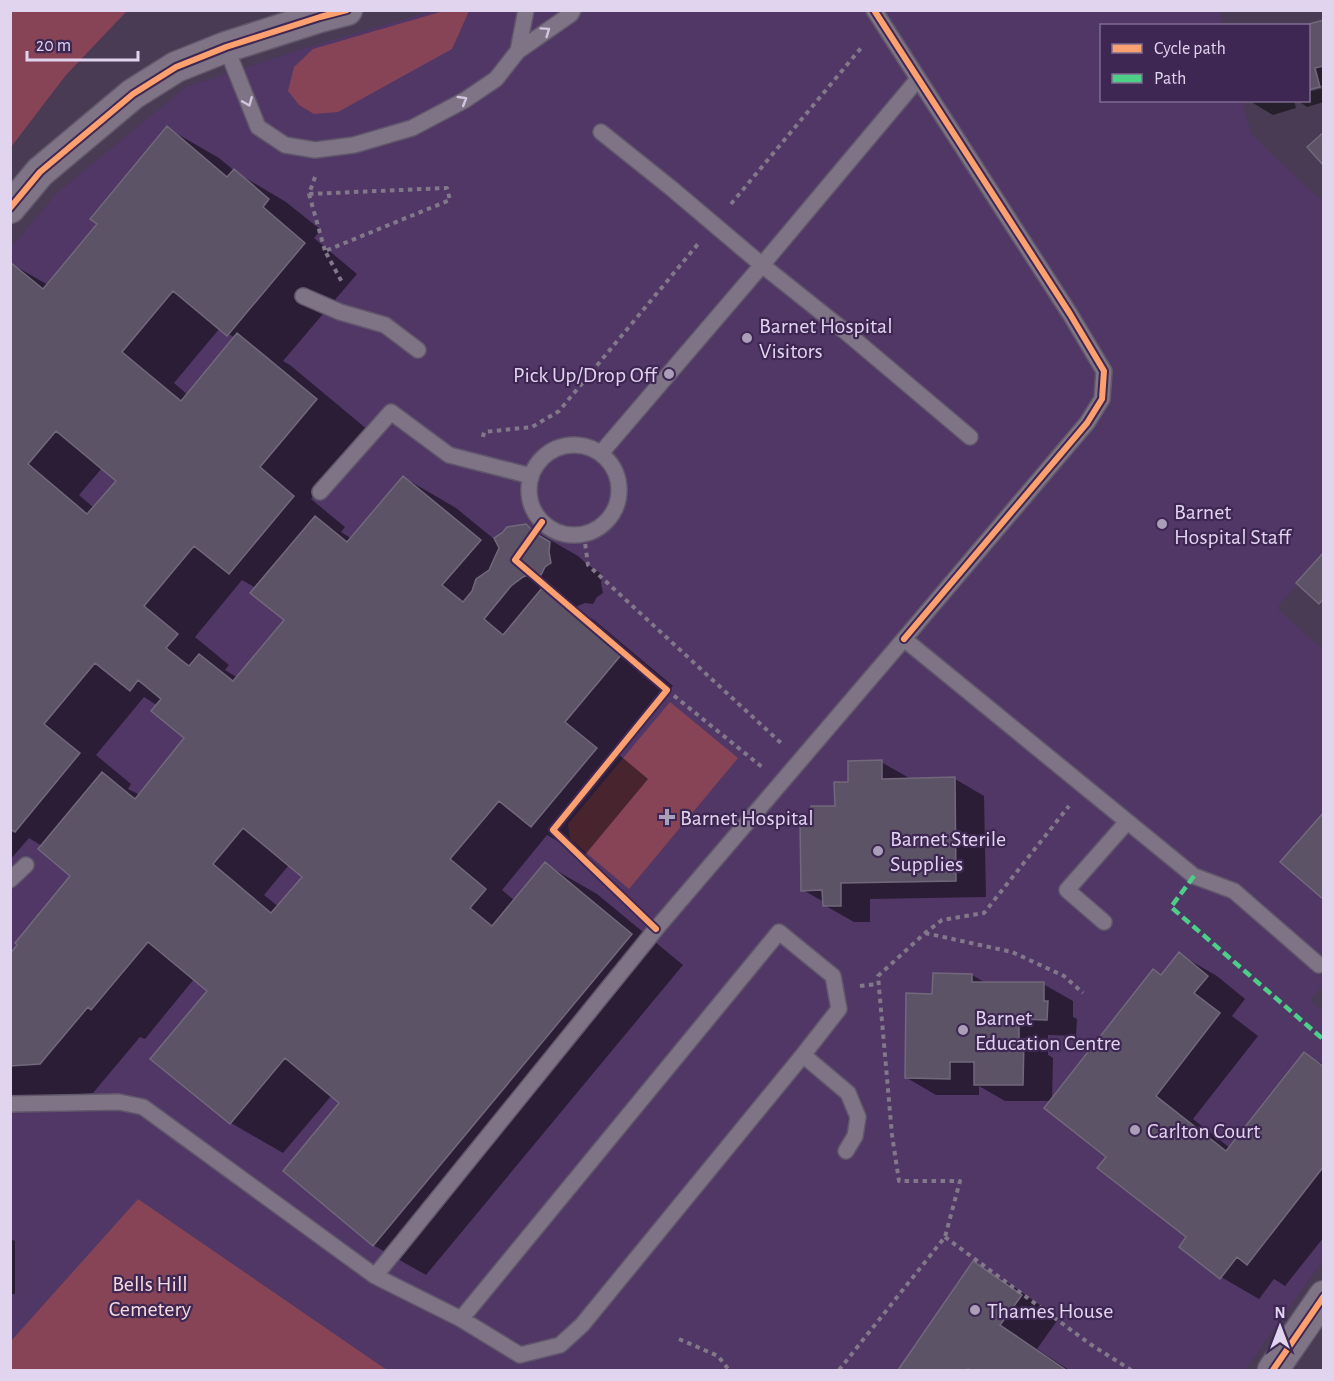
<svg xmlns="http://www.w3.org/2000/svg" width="1334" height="1381" font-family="'Alegreya Sans',sans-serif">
<rect width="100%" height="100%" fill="#483b53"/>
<path fill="#513766" d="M432,11H1220L1223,25L1102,26V100L1242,101L1251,134L1323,202V554L1277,608L1323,650L1324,984L1310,1000L1323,1012V1260L1245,1370H387L138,1199L11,1341L10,249L57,193L186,87L302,49Z"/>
<path fill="#874456" d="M11,10L127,11L66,75L11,147Z
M447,10L469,11L452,49L338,112L314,114L299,105L288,91L294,67L313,49Z
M670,702L738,758L629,889L570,839L568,824Z
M138,1199L387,1370H11V1341Z"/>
<path fill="#0007" fill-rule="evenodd" d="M1324,21V85L1308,89Z
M1324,88V102L1307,107L1297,100H1308V92Z
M1252,100H1294L1296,108L1273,115L1253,103Z
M167,128L219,158L237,173L286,202L321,230L314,238L357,274L283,361L290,365L368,430L311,499L345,527L341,532L352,539L403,477L456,508L494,539L526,526L578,556L588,565L602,574L601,583L603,593L597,597L593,604L585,603L573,608L594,620L673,686L617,753L648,779L584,856L547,835L502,890L515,901L545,864L597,894L683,965L426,1275L373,1245L341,1103L332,1095L283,1153L231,1123L209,991L194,979L145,1039L140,1037L93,1093L49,1097L10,1105V956L72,876L42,846L29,838L10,860V263L48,285L99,224ZM220,328L235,338L188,395L174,383ZM102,468L118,481L94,508L79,495ZM242,580L256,588L286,620L238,678L225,670L229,665L195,637ZM144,697L158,706L186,738L140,795L128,789L131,784L96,755ZM289,865L304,877L279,907L264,895Z
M881,762L911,779H955L984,796L986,897L870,899V922H854L824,905V902L803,890L812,822L836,807L850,784Z
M1179,954L1217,976L1245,999L1232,1016L1258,1036L1193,1119L1230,1148L1305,1054L1324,1065V1237L1285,1286L1274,1279L1259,1299L1221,1277L1188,1237L1051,1101H1005L979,1086V1095H936L907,1078L934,996L972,975L986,983L1043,984L1073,1001V1017L1077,1019L1076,1036L1048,1035V1055L1053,1058L1052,1100L1154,971L1162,976Z
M10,1239L15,1241V1294H10Z
M973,1263L1011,1285L1059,1318L1037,1349L1069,1370H900Z"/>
<path fill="#5d5367" stroke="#72687c" stroke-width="1.5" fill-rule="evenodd" d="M1324,20V66L1315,68L1320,87L1308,90V26H1301Z
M167,126L227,177L234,169L269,199L263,207L305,243L227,336L173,291L122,352L181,401L237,333L317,399L260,467L294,496L229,574L194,546L144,606L178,634L166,648L189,666L199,654L233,681L284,620L250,593L315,516L347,542L403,476L481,540L442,585L463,602L472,591L476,579L489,570L499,548L494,538L502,533L507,527L526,524L535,533L550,542L549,552L551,563L545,567L541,575L532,573L523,577L511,586L484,619L503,635L542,588L621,655L565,722L597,748L531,827L499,801L450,859L486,889L470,908L492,926L545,862L632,934L373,1246L283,1171L339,1103L285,1058L230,1124L150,1059L207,991L148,942L91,1010L88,1007L40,1064L10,1066V954L17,945L15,943L70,876L38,849L102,772L135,799L184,738L151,711L161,699L138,680L130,691L95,663L44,724L80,753L15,832L10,829V262L43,289L97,224L90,219ZM56,431L116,481L87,514L28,464ZM243,828L302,877L271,913L213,864Z
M1324,132V166L1307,147Z
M1324,552V598L1319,604L1296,583Z
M882,760V779L955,777L956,881L841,883V906H823L822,890L801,891L800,821L811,820V806H835L834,782H848V761Z
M1324,812V898L1323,899L1280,862Z
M1179,952L1208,976L1194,993L1220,1013L1156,1096L1226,1151L1304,1052L1324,1067V1166L1247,1265L1237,1257L1220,1279L1179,1247L1186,1237L1097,1168L1106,1157L1044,1108L1153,969L1161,975Z
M933,973L972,974V982H1044V1001H1048L1047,1020L1019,1019V1039H1024L1023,1085H974V1062H950V1079L905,1078L906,993L932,994Z
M973,1261L1022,1295L1000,1325L1066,1370H970L968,1369L967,1370H898Z"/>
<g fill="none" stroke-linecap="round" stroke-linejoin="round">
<defs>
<path id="service" d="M226,47L258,127L285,145L315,150L354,145L412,128L465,100L496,79L518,51L571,14L573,10
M518,51L526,10
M601,132L671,188L762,265L841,328L970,437
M303,296L340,312L385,325L418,350
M529 490a45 45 0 1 1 90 0a45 45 0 1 1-90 0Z
M601,453L762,265L918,79
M320,492L391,412L449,455L531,476
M904,639L1194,876L1234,891L1319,965
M10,880L26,865
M1104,922L1067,890L1127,822
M803,1055L848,1093L858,1117L855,1136L846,1151
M10,1104L119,1102L143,1107L375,1276L461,1319L520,1355L560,1345L582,1325L803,1055L839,1009L833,976L779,932L461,1319
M375,1276L656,929L904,639L1087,423L1102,399L1104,371L1070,314L874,10"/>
<path id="minor" d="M10,208L40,172L133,94L176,67L226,47L320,17L347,10
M1273,1370L1324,1296"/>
</defs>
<use href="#service" stroke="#61576b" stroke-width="18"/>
<use href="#minor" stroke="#61576b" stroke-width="33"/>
<path stroke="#817889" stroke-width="4" stroke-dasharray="4.5 4.5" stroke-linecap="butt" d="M315,177L309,194L447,188L450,200L325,251L343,284
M309,194L325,251
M731,204L861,48
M483,437L484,432L532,427L559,411L698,244
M584,535L588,565L781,743
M667,690L762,767
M925,933L1012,952L1064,976L1083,993
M860,986L878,984
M945,1237L1090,1344L1131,1370
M679,1339L718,1356L729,1370
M839,1370L945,1237L960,1181H899L892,1135L878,976L925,933L942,920L984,913L1069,806"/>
<use href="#service" stroke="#7e7486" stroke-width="15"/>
<use href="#minor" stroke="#7e7486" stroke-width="30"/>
<path stroke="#4dcf88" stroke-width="4.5" stroke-dasharray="9 4.5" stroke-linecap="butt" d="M1194,876L1171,907L1324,1040"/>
<defs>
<path id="cycleway" d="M874,10L1070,314L1104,371L1102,399L1087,423L904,639
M10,208L40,172L133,94L176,67L226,47L320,17L347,10
M542,522L515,560L667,690L553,830L656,929
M1273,1370L1324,1296"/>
</defs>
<use href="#cycleway" stroke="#3e2752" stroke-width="10"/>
<use href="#cycleway" stroke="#fca06f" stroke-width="6"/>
</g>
<defs><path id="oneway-chevron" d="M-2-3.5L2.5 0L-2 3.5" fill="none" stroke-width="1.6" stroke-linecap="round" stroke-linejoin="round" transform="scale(1.5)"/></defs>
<g stroke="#d2c6df">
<use href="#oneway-chevron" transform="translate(546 31) rotate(-35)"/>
<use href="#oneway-chevron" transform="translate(463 100) rotate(-31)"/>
<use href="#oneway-chevron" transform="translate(248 102) rotate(68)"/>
</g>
<g fill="#ab9eb8" stroke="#3e2752" stroke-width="2">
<circle cx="747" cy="338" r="6"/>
<circle cx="669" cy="374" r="6"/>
<circle cx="1162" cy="524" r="6"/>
<path d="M664 808h6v6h6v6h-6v6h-6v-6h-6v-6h6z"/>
<circle cx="878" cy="851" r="6"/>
<circle cx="963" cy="1030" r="6"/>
<circle cx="1135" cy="1130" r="6"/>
<circle cx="975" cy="1310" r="6"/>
</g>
<g text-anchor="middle" stroke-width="4.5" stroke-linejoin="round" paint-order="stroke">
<g font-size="22" fill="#e1d4ef" stroke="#3e2752" text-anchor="start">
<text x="759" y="333">Barnet Hospital<tspan x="759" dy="25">Visitors</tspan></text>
<text x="657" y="382" text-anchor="end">Pick Up/Drop Off</text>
<text x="1174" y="519">Barnet<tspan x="1174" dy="25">Hospital Staff</tspan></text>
<text x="680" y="825">Barnet Hospital</text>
<text x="890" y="846">Barnet Sterile<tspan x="890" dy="25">Supplies</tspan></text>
<text x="975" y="1025">Barnet<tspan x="975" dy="25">Education Centre</tspan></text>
<text x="1147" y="1138">Carlton Court</text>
<text x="987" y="1318">Thames House</text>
</g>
<g font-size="22" fill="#f7dade" stroke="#3e2752">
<text x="150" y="1291">Bells Hill<tspan x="150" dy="25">Cemetery</tspan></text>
</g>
</g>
<rect width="1334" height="1381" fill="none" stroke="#e1d4ef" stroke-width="24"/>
<rect x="1100" y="24" width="210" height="78" fill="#3e2752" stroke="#7f6c91" stroke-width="1.5"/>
<rect x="1112" y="44" width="30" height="9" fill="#fca06f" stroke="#7f6c91" stroke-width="1.5"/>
<text x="1154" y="54" font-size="18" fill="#e1d4ef">Cycle path</text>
<rect x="1112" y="74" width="30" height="9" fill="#4dcf88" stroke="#7f6c91" stroke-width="1.5"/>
<text x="1154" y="84" font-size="18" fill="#e1d4ef">Path</text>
<g transform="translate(1280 1327)" stroke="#3e2752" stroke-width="4.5" paint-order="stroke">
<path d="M0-4.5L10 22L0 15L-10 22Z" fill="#e1d4ef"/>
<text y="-9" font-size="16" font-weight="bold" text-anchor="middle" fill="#e1d4ef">N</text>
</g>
<path d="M27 51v9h111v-9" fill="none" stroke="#e1d4ef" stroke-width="3"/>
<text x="36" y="51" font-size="18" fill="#e1d4ef" stroke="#3e2752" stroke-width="4.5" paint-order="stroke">20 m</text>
</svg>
